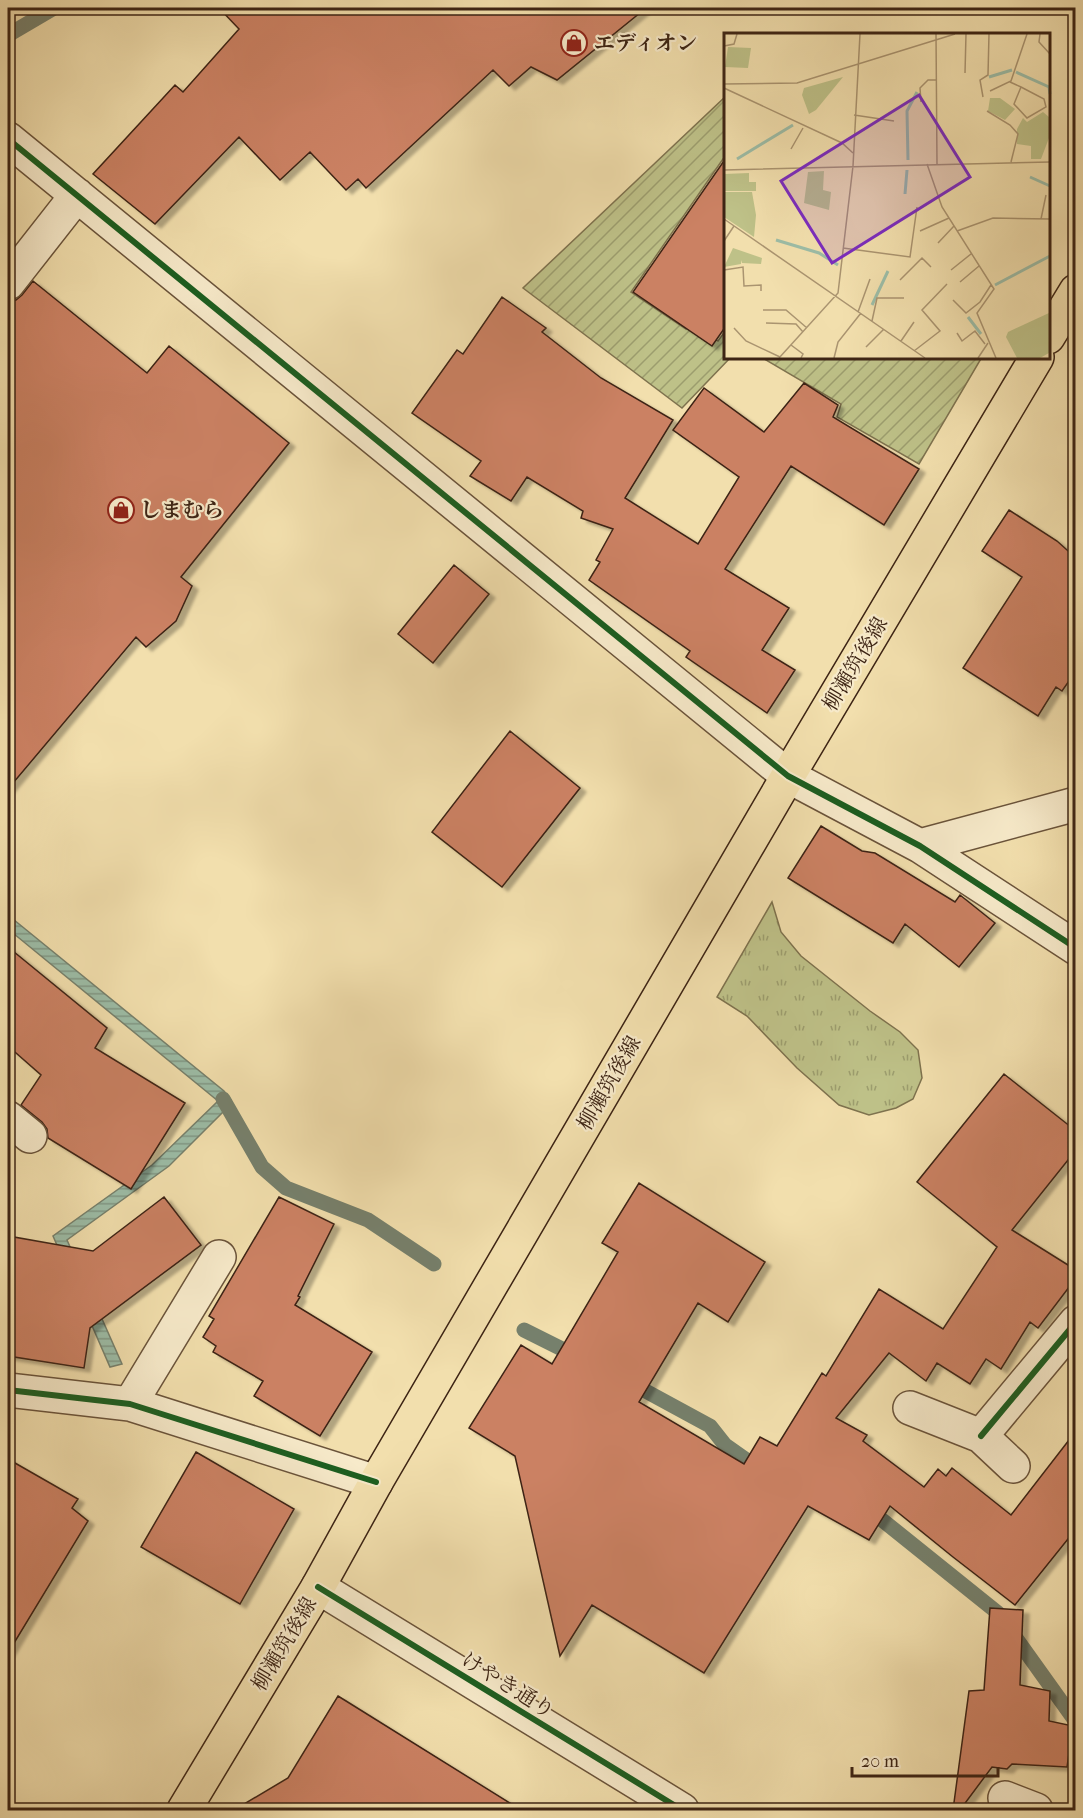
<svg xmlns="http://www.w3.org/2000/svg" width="1083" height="1818" font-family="'IM FELL French Canon','Noto Serif JP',serif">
<defs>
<pattern id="grass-tufts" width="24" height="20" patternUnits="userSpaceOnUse" patternTransform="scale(1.5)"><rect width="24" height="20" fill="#bec188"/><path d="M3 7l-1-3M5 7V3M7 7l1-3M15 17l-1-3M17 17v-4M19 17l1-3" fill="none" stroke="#9c9d6e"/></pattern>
<pattern id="garden-furrows" width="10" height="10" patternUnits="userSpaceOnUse" patternTransform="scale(1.5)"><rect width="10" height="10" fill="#bec188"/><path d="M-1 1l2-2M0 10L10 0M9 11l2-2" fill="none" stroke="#9c9d6e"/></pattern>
<pattern id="water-rules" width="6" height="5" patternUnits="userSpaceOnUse" patternTransform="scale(1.5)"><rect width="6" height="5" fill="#9cbda7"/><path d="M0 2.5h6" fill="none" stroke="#809987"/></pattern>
<filter id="shadow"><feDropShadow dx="6" dy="4" stdDeviation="1.5" flood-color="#0004"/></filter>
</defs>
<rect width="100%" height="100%" fill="#f2dfad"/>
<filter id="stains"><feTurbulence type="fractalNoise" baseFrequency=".00333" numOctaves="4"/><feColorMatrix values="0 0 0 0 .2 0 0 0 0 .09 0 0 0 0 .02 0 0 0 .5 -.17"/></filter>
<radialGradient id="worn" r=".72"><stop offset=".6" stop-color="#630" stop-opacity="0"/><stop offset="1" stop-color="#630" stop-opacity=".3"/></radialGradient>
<path fill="url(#grass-tufts)" stroke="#7e724e" stroke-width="1.5" d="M772,902L781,932L801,956L870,1011L900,1032L918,1050L922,1078L913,1099L896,1108L869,1115L839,1105L797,1068L747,1016L717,997Z"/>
<path fill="url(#garden-furrows)" stroke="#7e724e" stroke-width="1.5" d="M726,96V160L723,159L631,292L686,329L691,323L718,341L726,330V357H731L682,408L523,288Z
M761,357H982L919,464L837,417L841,404Z"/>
<path fill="url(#water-rules)" stroke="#76806c" stroke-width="1.5" d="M8,915L224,1091L231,1100L224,1111L169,1166L67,1240L122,1364L110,1367L53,1236L152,1165L218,1101L8,929Z"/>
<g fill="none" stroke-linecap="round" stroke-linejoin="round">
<path stroke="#76806c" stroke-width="15" d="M8,35L54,8
M223,1099L262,1167L286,1188L368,1220L434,1264
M524,1330L578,1357
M629,1382L710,1426L725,1445L762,1471
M866,1507L998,1613L1076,1722"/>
</g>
<path fill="#cb8164" stroke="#3d2414" stroke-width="1.5" filter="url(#shadow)" d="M219,8H646L557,80L531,67L509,86L493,70L366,188L358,179L346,190L310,152L280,180L239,137L155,224L93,174L175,85L183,92L239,29Z
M726,158V326L712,346L633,292Z
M33,281L147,373L169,346L289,443L181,577L192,586L176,621L146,647L136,637L8,789V301L16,300L22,295Z
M502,297L546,328L542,332L601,378L673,420L625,498L698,544L739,477L673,430L704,388L764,432L804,383L838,405L833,417L919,469L884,525L791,466L725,569L789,608L762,650L795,670L767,713L686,657L690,651L589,580L600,562L596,560L613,529L581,518L583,511L527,477L511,501L470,476L481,461L412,413L457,350L463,354Z
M1009,510L1057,541L1076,558V671L1062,691L1056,687L1038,716L963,668L1022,577L982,551Z
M454,565L489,594L433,663L398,634Z
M510,731L580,788L502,887L432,832Z
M821,826L862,851L875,853L955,902L960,895L995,923L959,967L905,924L893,943L788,878Z
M8,947L107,1028L95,1048L185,1103L131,1189L48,1138L47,1129L42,1122L21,1105L41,1075L8,1046Z
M1004,1074L1076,1131V1150L1012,1230L1076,1270V1278L1038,1328L1030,1322L1001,1369L986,1359L970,1384L937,1363L926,1381L889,1353L836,1418L867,1435L863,1441L924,1487L938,1469L946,1476L952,1468L1011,1515L1076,1431V1529L1015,1605L953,1557L890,1506L869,1540L808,1506L704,1673L592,1605L560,1656L515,1456L469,1428L521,1345L552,1364L618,1252L602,1243L639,1183L765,1262L728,1322L698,1303L639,1402L744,1464L760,1437L777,1446L822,1373L826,1376L879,1289L943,1329L997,1247L917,1182Z
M164,1197L201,1245L90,1328L84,1368L8,1356V1236L93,1251Z
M279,1197L334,1224L298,1296L300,1297L295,1305L372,1352L320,1436L254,1396L263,1381L213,1352L216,1346L203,1337L214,1319L209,1316Z
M196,1452L294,1509L240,1604L141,1547Z
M8,1459L78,1499L72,1508L88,1521L8,1653Z
M990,1608L1023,1610L1020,1685L1050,1691L1049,1721L1073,1726L1067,1767L1012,1764L1007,1769L992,1767L960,1810H953L969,1691L984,1690Z
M338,1696L521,1810H234L288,1778Z"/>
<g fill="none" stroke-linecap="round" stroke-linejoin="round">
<defs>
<path id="minor" d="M8,139L788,776L920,846L1076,948
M8,283L77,195
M920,846L1076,804
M8,1118L30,1136
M8,1390L130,1404L376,1482
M130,1404L219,1257
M910,1408L981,1436L1013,1466
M981,1436L1076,1322
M318,1587L682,1810
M1005,1798L1036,1810"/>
<path id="major" d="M1048,337L1076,291
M184,1810L318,1587L376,1482L788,776L1037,357"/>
</defs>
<use href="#minor" stroke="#6a533a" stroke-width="36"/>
<use href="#major" stroke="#3d2414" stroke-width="36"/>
<use href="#minor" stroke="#f7eaca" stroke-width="33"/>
<use href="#major" stroke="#f2dfad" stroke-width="33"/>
<defs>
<path id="cycleway" d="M8,139L788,776L920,846L1076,948
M8,1390L130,1404L376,1482
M981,1436L1076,1322
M318,1587L682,1810"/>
</defs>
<use href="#cycleway" stroke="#f7eaca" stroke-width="10"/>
<use href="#cycleway" stroke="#1b5e20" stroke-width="6"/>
</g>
<defs>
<symbol id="shop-ring" viewBox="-11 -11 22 22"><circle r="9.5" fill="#f7eaca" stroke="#8f2418" stroke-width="1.5"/><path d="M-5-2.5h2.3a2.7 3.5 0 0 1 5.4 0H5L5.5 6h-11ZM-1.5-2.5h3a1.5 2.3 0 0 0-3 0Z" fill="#8f2418"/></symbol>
</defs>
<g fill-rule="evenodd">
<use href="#shop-ring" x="559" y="28" width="30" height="30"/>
<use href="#shop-ring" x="106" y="495" width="30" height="30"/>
</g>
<g text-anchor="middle" stroke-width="4.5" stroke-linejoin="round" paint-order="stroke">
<g font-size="21" font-weight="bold" fill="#3d2414" stroke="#f7eaca" text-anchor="start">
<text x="594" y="50">エディオン</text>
<text x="140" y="517">しまむら</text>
</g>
<g font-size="21" fill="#3d2414" stroke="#f7eaca">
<text transform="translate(855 664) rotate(-59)" y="7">柳瀬筑後線</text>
<text transform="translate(609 1083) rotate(-60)" y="7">柳瀬筑後線</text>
<text transform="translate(284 1644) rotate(-59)" y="7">柳瀬筑後線</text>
<text transform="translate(508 1685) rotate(32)" y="7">けやき通り</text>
</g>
</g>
<g transform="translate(724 33)">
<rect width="326" height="326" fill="#f2dfad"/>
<path d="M119,44L92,77L85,81L78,62L80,55Z" fill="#bec188"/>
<path d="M25,140V149H32V158H0V141Z" fill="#bec188"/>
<path d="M4,14L27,15L24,35L1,34Z" fill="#bec188"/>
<path d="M325,280V320L316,325H293L282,304L284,299Z" fill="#bec188"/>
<path d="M266,65H276L291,76L281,87L264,78ZM319,79L325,84V105L317,126H307V113L293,111V96L299,85L303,89ZM100,138L99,157L107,159L105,177L80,170L84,139ZM0,159H28L32,182L30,204L0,184ZM9,215L38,225L37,231L18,230L17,227V231L0,234Z" fill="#bec188"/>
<path fill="none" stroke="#9cbda7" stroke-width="3" d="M292,39L325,54L326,61M265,44L288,37M13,126L69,92M184,127L183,78L193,59M306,144L326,153M181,161L183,137M52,207L95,220L114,232M271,252L326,223M148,272L164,238M244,284L257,301"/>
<path fill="none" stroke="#aa9470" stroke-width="1.5" d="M212,1L213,131M316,1L315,9L326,21M0,13L10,11L13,1M241,40L242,1M286,49L297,54L320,66L322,74L303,85L290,71L297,54M0,51L73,50L231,1M0,55L118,110L129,120M266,58L287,48L303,1M259,64L256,47L264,42L265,1M197,69L196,55L204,47H213M263,78L286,92L294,101L287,129M130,82L170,88M67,116L79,95M203,131L218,174L270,256L253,280L272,325M0,137L326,129M0,186L201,325M317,186L322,162M196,198L225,185M233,198L269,185L326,186M0,208L10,193M214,210L230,193M119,215L186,224L193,174M0,237L19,234L20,253L37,252V258M227,237L247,221M176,247L198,225L207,234M236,249L255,233M229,267L242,280L256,269L267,252M39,277H62L83,295M134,279L146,246M148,288L153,265H180M42,290L72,291L79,299M10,295L22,308L56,324M233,300L238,308L251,298L261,311M177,308L190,289M67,312L79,321L77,325M142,314L160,296M190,318L216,298L198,277L223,251M55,325L114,260L129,133L136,1M110,325L114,309L137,280M254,325L264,310"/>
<path fill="#7b2cbf" fill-opacity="0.15" stroke="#7b2cbf" stroke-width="3" d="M195,62L246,144L108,230L57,148Z"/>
<rect width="326" height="326" fill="none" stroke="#3d2414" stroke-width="3"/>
</g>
<rect width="1083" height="1818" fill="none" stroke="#f2dfad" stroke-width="30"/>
<rect x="9" y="9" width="1065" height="1800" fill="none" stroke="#3d2414" stroke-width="3"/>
<rect x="15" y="15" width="1053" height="1788" fill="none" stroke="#3d2414" stroke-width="1.5"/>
<path d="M852 1767v9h146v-9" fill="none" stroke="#3d2414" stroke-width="3"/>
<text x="861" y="1767" font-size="18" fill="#3d2414" stroke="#f7eaca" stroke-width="4.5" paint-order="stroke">20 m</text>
<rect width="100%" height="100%" filter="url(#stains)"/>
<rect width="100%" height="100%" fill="url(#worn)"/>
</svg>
